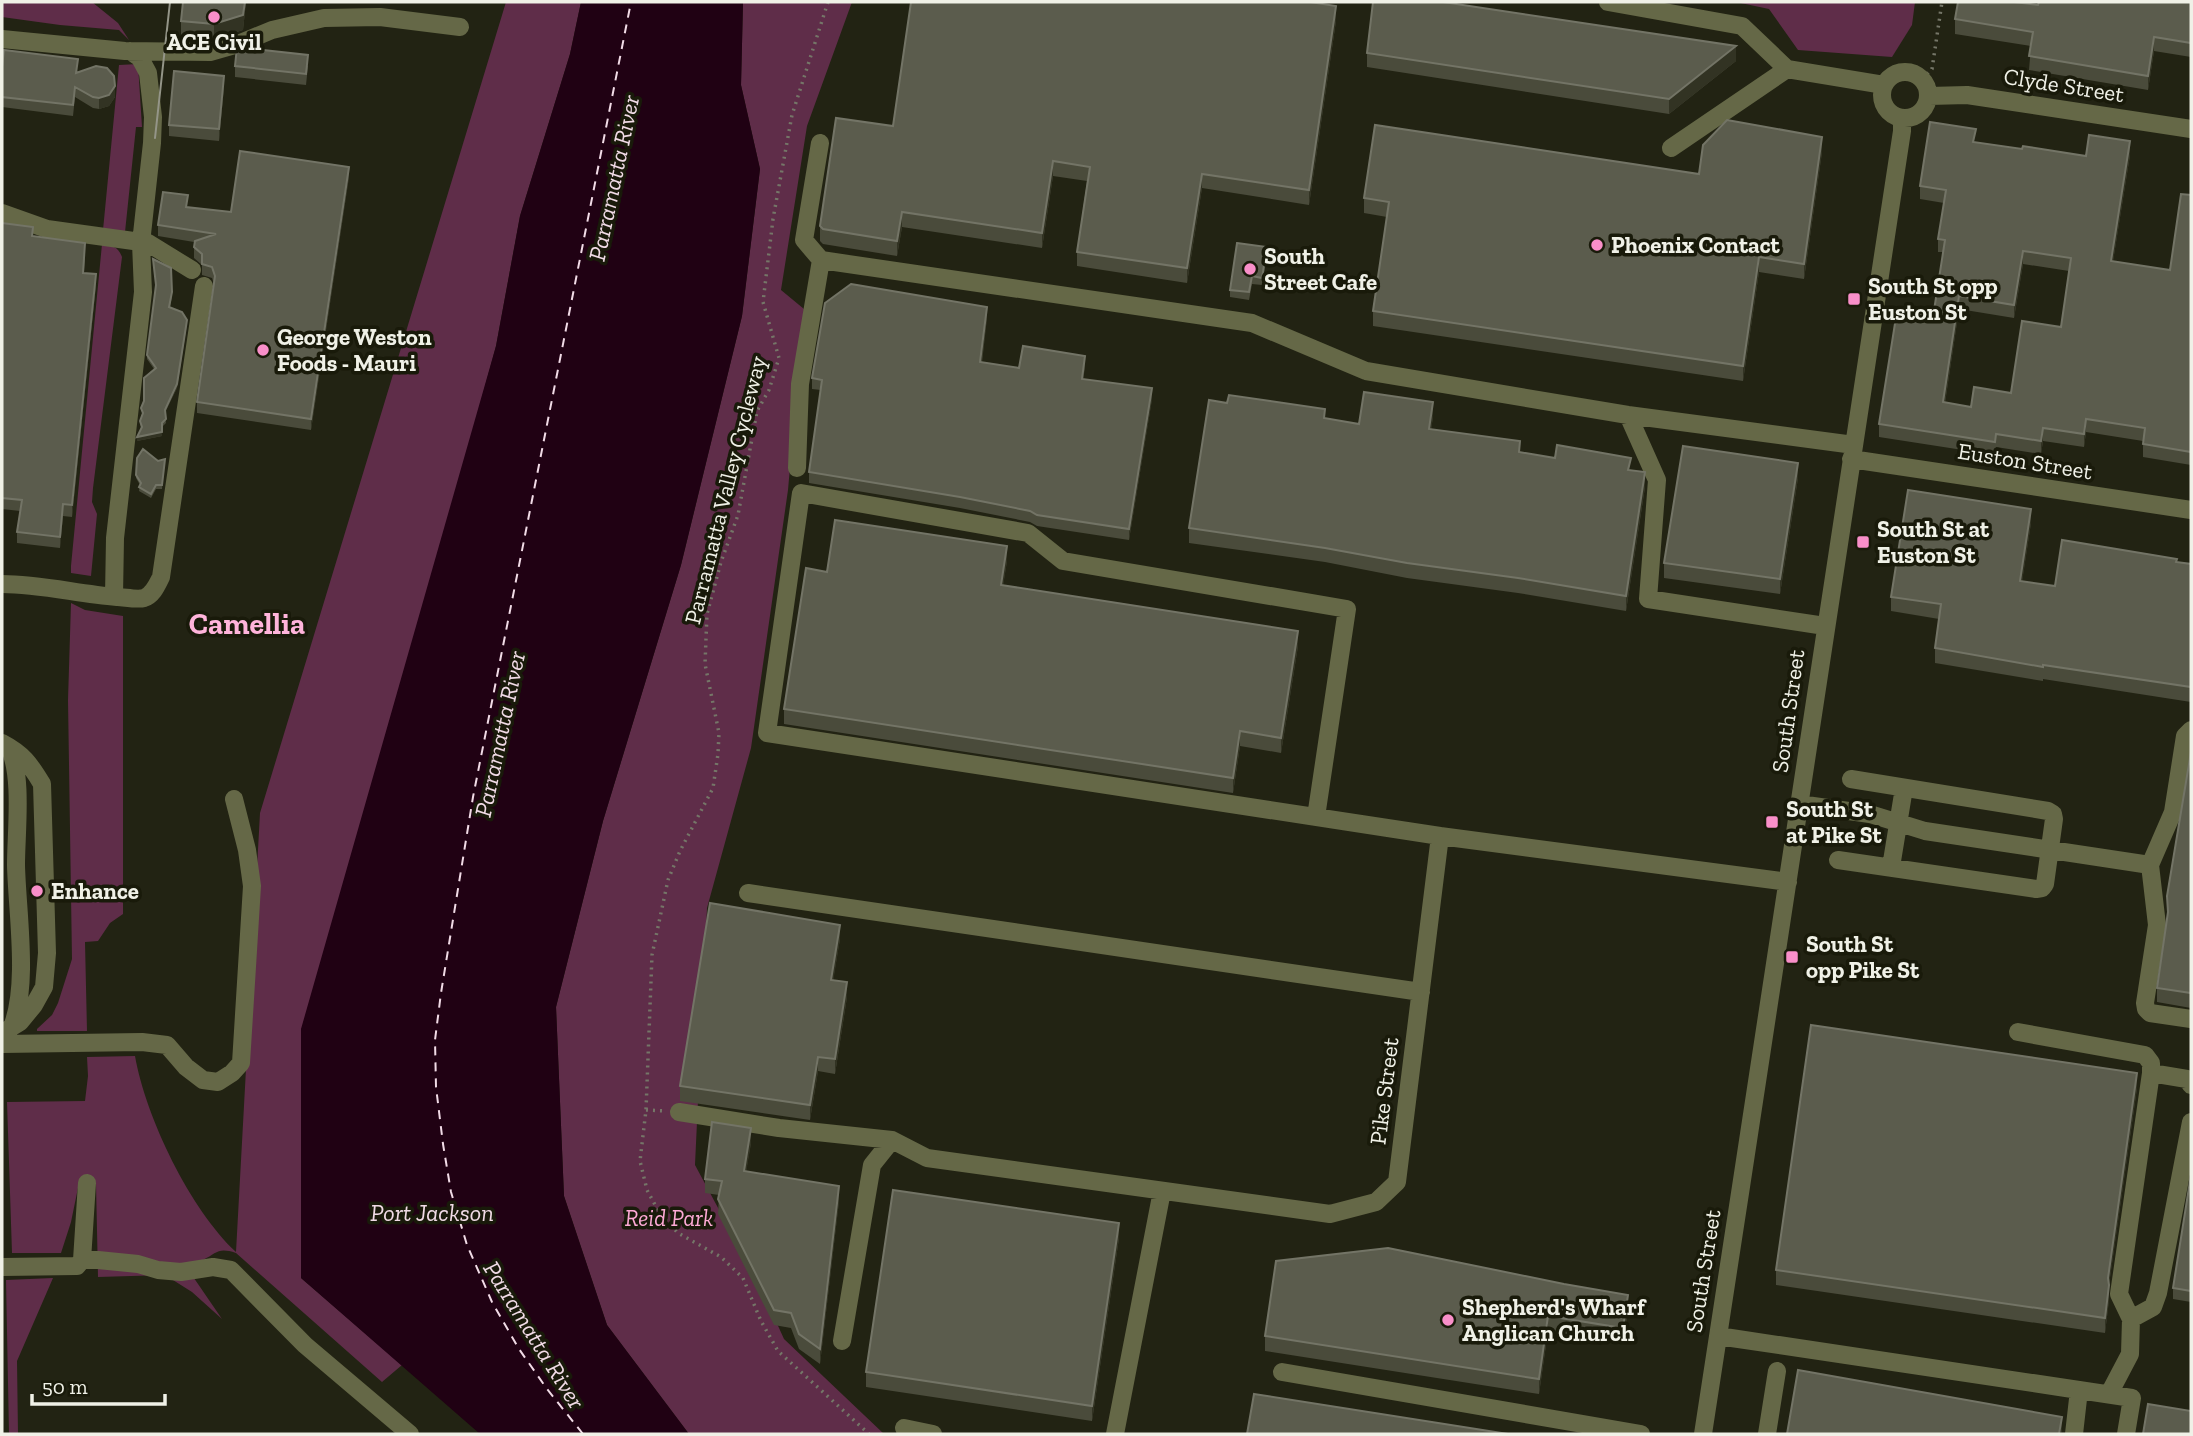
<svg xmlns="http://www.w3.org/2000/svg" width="2193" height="1436" font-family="'Zilla Slab',serif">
<rect width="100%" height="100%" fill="#222313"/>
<path fill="#5f2d49" d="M2,2H92L118,23L129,40L119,30L60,25L2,17Z
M506,2H581L570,54L520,216L496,346L474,427L301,1278L402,1365L382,1382L236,1253C218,1247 217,1253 203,1260C198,1263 191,1264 185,1265L222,1319L192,1292L165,1275L98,1277L96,1184L79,1183L71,1222L61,1253H12L7,1102L85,1101L88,1076L87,1057L135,1056C146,1118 190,1209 236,1252L260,813Z
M743,2H852L807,126L781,290L804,309L788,490L751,748L707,908L695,1165L760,1286L784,1339L884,1434H689L607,1325L564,1196L556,1007L603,821L681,565L742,316L760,169L741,85Z
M1736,2H1915L1912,25L1892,57L1798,50L1769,9Z
M138,64L142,127H136L125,232L103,230L119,65Z
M102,244C112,246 118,246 122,257L93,488L92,502L97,514L91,576L71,573V566Z
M71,603L85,610L123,616V914L110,923L98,941L85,942L87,1031H37V1029L52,1015L58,1003L72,959L68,700Z
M53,1278L17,1361L18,1434H9L6,1280Z"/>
<path fill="#200113" d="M581,2H743L741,85L760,169L742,316L681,565L603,821L556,1007L564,1196L607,1325L689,1434H480L301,1278V1029L496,346L520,216L570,54Z"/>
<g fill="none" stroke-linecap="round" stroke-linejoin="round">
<path stroke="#f1dbe6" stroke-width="2" stroke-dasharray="9 7" stroke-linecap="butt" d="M583,1434L547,1389L519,1349L492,1302L467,1245L451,1192L443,1144L436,1087L435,1040L441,993L473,797L631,2"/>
<path stroke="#757668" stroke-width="3.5" stroke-dasharray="2 5" stroke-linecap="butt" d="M828,2L792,115L773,219L763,302L779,358L769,390L757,411L738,515L721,562L707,614L705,664L719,733L718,754L713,788L680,851L668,880L652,955L646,1110L640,1161L647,1190L660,1214L678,1233L721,1257L743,1278L761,1321L778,1351L869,1434
M1922,79L1932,69L1942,2
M646,1110L665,1111"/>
<path stroke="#656847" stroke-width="18" d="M1608,2L1742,26L1787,69
M2,39L125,51L210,52L238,44L272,30L324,18L380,17L460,27
M1882 95a23 23 0 1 1 46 0a23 23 0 1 1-46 0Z
M1929,96L1967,95L2191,129
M820,143L804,240L821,260
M1671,148L1787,69L1884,85
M2,213L47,229L148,243L192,270
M1628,415L1657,480L1648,599L1825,626
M1851,459L2191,510
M797,468L800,384L821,260L1252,323L1366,371L1628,415L1854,445
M2,584C41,584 78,594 117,597C124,597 137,600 144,598C153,595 157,585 161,577L204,286
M114,596L115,538L143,292L141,243L152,143L153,117L148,73L140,58L130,51
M2191,730L2185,736L2173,812L2150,865L2157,925L2145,1003L2146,1009L2150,1013L2191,1019
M2,743C23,754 30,764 42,784L47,953L44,987L34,1005L20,1022L2,1033
M9,747C23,776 16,832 16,865C17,912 29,984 12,1027
M1799,804L1870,814L1925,831L2150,865
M1316,817L1347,609L1063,561L1028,533L801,493L767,733L1440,836
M1838,860L2036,889L2042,888L2045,884L2054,819L2053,814L2048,811L1851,779
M1891,867L1904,788
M748,893L1421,992
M2018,1032L2145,1055L2151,1063V1073L2119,1294L2131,1319L2130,1354L2109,1394
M2,1044L142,1042L167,1045L186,1067L203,1080L218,1082L232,1073L241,1063L252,886L247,850L234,799
M2151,1073L2187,1079L2191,1085
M679,1112L779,1128L892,1140L927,1158L1330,1214L1376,1202L1397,1182L1440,836L1788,882
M82,1260H98L138,1264L158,1270L181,1272L213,1267L231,1270L305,1345L410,1434
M2,1267L77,1266L82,1260L87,1183
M2131,1319L2153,1307L2158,1293L2191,1122
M1718,1336L2079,1390L2074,1434
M842,1341L872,1165L892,1140
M1282,1372L1641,1434
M2079,1390L2132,1398L2126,1434
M904,1428L933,1434
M1115,1434L1162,1191
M1703,1434C1770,1000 1835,566 1902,131V119
M1767,1434L1777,1371"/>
<path stroke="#949588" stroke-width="2" d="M155,138L170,2"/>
</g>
<path fill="#4a4b3b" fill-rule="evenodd" d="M183,2H246L243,30L214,39L181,36V21Z
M2191,2V57L2154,51L2148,90L2029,70L2031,46L1955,34V19L2038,5Z
M1336,21L1309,205L1202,188L1187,283L1077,266V252L1087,181L1053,176L1042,248L902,227L897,256L823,244L820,241V226L893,126Z
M1367,53L1736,61L1669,114L1367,67Z
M235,66H308L306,85L235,77Z
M2,67L78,73L115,97L109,106L99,109L93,108L75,97L73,116L2,107Z
M224,87L219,141L169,136V125Z
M1976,142L2022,149L2086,156L2130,155L2113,261L2170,270L2191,195V465L2143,457V441L2086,432L2084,447L2043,441L2041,454L1996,447L1995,455L1879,437V424L1933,317L1943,252H1938V239L1944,203L1920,199V186ZM2023,264L2069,271L2061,327L2011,393L1971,407L1945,403L1959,309L2014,318Z
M1822,152L1804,279L1759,272L1743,381L1373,326V311L1387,217L1364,213V198L1699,174Z
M349,177L311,430L197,413V402L214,284L212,278L202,275V265L194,258V242L158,236V225L187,207L231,212Z
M2,223L33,237L85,254L84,273L96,285L72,517L63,516L60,548L17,543V532L20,511L2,509Z
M1267,255L1262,285L1252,284L1249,300L1230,297V290Z
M172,296L170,308L187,324L177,388L165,412L166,423L162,427V436L137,441L141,429L140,421L142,414L141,408L154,369L147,359V355Z
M987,318L982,362L1019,368L1085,367L1083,379L1152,399L1129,540L1037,526L1030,522L960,508L809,483V472L821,390L812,389V378Z
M1433,417L1431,429L1520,453L1631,470L1645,487L1626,611L1518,593L1407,578L1325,562L1189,543V528L1325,418L1359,424Z
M137,458L158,461L165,459L162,489H156L151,498L139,491L140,485L136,478Z
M1798,478L1780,594L1664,578V563Z
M2031,523L2022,581L2055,586L2177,562L2191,564V702L2043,679V681L1935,663V648L1939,619L1891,611V597Z
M1007,561L1003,585L1298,646L1281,753L1240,746L1233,793L784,724V709L827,572Z
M2191,752V1008L2157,1002V988L2167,917V896Z
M840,939L833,980L847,997L835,1074L818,1071L810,1120L680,1101V1086Z
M2137,1088L2109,1284V1300L2105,1333L1776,1285V1270Z
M751,1143L746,1171L839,1201L820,1364L799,1349L791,1328L774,1325L718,1214L719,1195L705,1193V1179Z
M2191,1175V1302L2173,1299V1288Z
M1119,1238L1092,1421L866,1387V1372Z
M1564,1284L1628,1310L1623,1343L1548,1331L1539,1394L1265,1351V1336Z"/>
<path fill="#323323" d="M245,2H246L243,30L214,39V24Z
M1336,6V21L1309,205V190Z
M2154,37V51L2148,90V76Z
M1736,46V61L1669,114V99Z
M224,76V87L219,141V129Z
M115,86V97L109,106L99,109V98Z
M1822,137V152L1804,279V264Z
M2130,141V155L2111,274V261Z
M1053,161V176L1042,248V233Z
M349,167V177L311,430V419Z
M1202,174V188L1187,283V268Z
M902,212V227L897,256V241Z
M1267,247V255L1262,285V278Z
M2023,251V264L2014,318V305Z
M1759,257V272L1743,381V366Z
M96,274V285L72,517V505Z
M1959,296V309L1943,415V402Z
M987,307V318L980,373V362Z
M187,320L177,388L165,413V410Z
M1085,356V367L1082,390V379Z
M1152,388V399L1129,540V529Z
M1433,402V417L1429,444V429Z
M2086,419V432L2084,447V434Z
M2043,428V441L2041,454V441Z
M162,432V436L137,441V437Z
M1798,463V478L1780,594V579Z
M1645,472V487L1626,611V596Z
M63,504V516L60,548V537Z
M2031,509V523L2020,596V581Z
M1007,546V561L1001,600V585Z
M1298,631V646L1281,753V738Z
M1240,731V746L1233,793V778Z
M840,925V939L831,995V980Z
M847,982V997L835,1074V1059Z
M818,1057V1071L810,1120V1105Z
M2137,1073V1088L2108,1292V1278Z
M751,1128V1143L744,1186V1171Z
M839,1186V1201L820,1364V1349Z
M1119,1223V1238L1092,1421V1406Z
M2109,1285V1300L2105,1333V1318Z
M1628,1295V1310L1623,1343V1328Z
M1548,1316V1331L1539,1394V1379Z
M2062,1417V1432L2061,1434H2059Z"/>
<path fill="#5b5c4d" stroke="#737466" stroke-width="2" fill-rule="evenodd" d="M183,2H245L243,15L214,24L181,21Z
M911,2H1310L1336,6L1309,190L1202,174L1187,268L1077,252L1090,167L1053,161L1042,233L902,212L897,241L823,229L820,226L836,118L893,126Z
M1373,2H1443L1736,46L1669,99L1367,53Z
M1958,2H2014L2038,5L2039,2H2191V43L2154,37L2148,76L2029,56L2033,32L1955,19Z
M237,47L308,55L306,74L235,66Z
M4,50L78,59L76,73L96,66L107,68L114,76L115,86L109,95L99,98L93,97L75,87L73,105L2,97V67Z
M174,71L224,76L219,129L169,125Z
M1727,120L1822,137L1804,264L1759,257L1743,366L1373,311L1389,202L1364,198L1375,125L1699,174L1703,145Z
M1930,122L1976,129L1973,142L2022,149L2023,146L2086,156L2089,135L2130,141L2111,261L2170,270L2181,194L2191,195V452L2143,444L2145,428L2086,419L2084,434L2043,428L2041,441L1996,434L1995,442L1879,424L1897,311L1933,317L1945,240L1938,239L1946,190L1920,186ZM2023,251L2071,258L2061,327L2022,321L2011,393L1974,387L1971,407L1943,402L1959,296L2014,305Z
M240,151L349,167L311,419L197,402L215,276L212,267L202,264V254L194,247L195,241L216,234L158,225L163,192L188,195L186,207L231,212Z
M2,223L33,227L32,236L85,243L83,273L96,274L72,505L63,504L60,537L17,532L22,500L2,498Z
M1237,243L1267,247L1262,278L1252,276L1249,292L1230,290Z
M153,259L171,268L172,292L169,307L182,312L187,320L177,384L165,410L166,419L162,423V432L137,437L142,427L140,421L143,413L141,408L144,401V378L156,368L147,355L156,285Z
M851,284L987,307L980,362L1019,368L1023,346L1085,356L1082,379L1152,388L1129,529L1037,515L1030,511L960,497L809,472L822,380L812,378L825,303Z
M1364,392L1433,402L1429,429L1520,441L1519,452L1555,458L1557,445L1631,458L1628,470L1645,472L1626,596L1518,578L1407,563L1325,548L1189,528L1209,400L1227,403L1229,395L1325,409L1324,418L1359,424Z
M1683,446L1798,463L1780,579L1664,563Z
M143,449L158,461L165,459L162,485H156L151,494L139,487L141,483L136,475L137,458Z
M1908,490L2031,509L2020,581L2055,586L2062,540L2177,559L2176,562L2191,564V687L2043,665V667L1935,648L1941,604L1891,597Z
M835,520L1007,546L1001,585L1298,631L1281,738L1240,731L1233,778L784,709L806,568L827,572Z
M2191,752V993L2157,988L2168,912L2167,896Z
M710,903L840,925L831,980L847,982L835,1059L818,1057L810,1105L680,1086Z
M1811,1025L2137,1073L2108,1278L2109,1285L2105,1318L1776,1270Z
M712,1122L751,1128L744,1171L839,1186L820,1349L799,1334L791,1313L774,1310L718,1199L722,1181L705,1179Z
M2191,1175V1291L2173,1288Z
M893,1190L1119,1223L1092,1406L866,1372Z
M1388,1248L1564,1284L1628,1295L1623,1328L1548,1316L1539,1379L1265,1336L1276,1261Z
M1798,1370L2062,1417L2059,1434H1787Z
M1254,1394L1508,1434H1247Z
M2148,1404L2191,1411V1434H2143Z"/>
<g fill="#f98fc9" stroke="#191a0a" stroke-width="2.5">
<circle cx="214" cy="17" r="7"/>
<circle cx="1597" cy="245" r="7"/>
<circle cx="1250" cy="269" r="7"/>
<rect x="1847" y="292" width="14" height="14" rx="3.5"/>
<circle cx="263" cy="350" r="7"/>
<rect x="1856" y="535" width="14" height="14" rx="3.5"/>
<rect x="1765" y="815" width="14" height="14" rx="3.5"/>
<circle cx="37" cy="891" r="7"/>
<rect x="1785" y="950" width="14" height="14" rx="3.5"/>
<circle cx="1448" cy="1320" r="7"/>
</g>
<g text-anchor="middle" stroke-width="7" stroke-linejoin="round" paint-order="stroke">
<g font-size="23" font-weight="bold" fill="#f0f1e7" stroke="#191a0a" text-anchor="start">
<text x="214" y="50" text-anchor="middle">ACE Civil</text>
<text x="1611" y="253">Phoenix Contact</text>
<text x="1264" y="264">South<tspan x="1264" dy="26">Street Cafe</tspan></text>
<text x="1868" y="294">South St opp<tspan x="1868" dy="26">Euston St</tspan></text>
<text x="277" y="345">George Weston<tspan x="277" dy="26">Foods - Mauri</tspan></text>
<text x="1877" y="537">South St at<tspan x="1877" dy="26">Euston St</tspan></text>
<text x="1786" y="817">South St<tspan x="1786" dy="26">at Pike St</tspan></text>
<text x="51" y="899">Enhance</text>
<text x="1806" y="952">South St<tspan x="1806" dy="26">opp Pike St</tspan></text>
<text x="1462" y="1315">Shepherd's Wharf<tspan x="1462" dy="26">Anglican Church</tspan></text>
</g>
<g font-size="23" fill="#f0f1e7" stroke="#191a0a">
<text transform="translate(2064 85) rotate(9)" y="8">Clyde Street</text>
<text transform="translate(2025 461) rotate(9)" y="8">Euston Street</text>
<text transform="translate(725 490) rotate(-76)" y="8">Parramatta Valley Cycleway</text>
<text transform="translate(1788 711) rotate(-82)" y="8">South Street</text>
<text transform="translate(1384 1091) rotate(-83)" y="8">Pike Street</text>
<text transform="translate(1703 1271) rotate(-81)" y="8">South Street</text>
</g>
<g font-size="23" font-style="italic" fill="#fda9d5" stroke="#191a0a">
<text x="669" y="1226">Reid Park</text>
</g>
<g font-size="24" font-style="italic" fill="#f1dbe6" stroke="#191a0a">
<text transform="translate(614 178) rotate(-78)" y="8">Parramatta River</text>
<text transform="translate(500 734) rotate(-78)" y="8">Parramatta River</text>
<text x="432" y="1221">Port Jackson</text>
<text transform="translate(534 1335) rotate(58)" y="8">Parramatta River</text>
</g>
<g font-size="30" font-weight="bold" fill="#ffb4db" stroke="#191a0a">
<text x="247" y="634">Camellia</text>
</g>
</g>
<rect width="2193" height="1436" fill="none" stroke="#f0f1e7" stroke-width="7"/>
<path d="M32 1394v10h133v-10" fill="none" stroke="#f0f1e7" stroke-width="3.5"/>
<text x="42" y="1394" font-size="21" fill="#f0f1e7" stroke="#191a0a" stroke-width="5" paint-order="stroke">50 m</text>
</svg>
